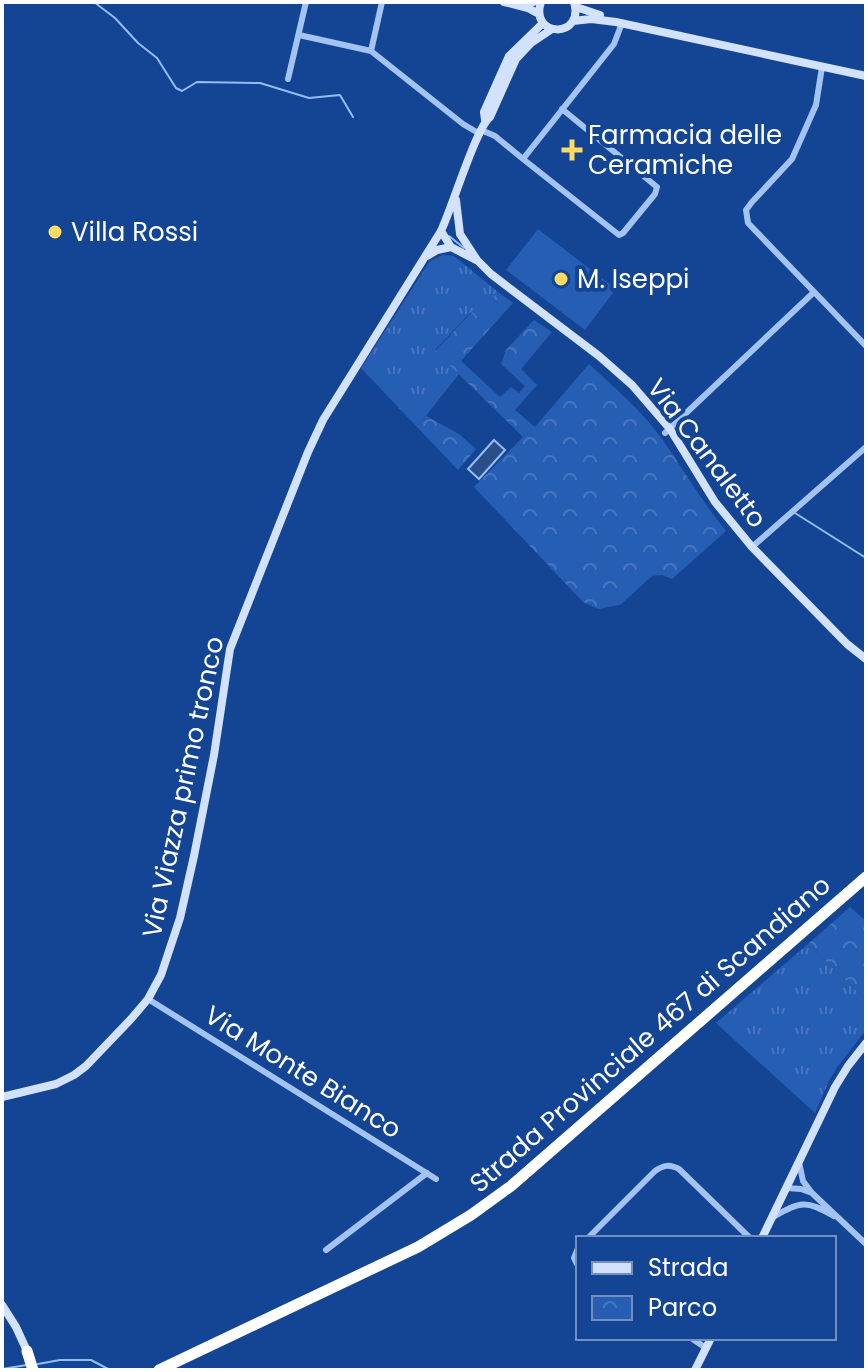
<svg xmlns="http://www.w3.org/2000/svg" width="868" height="1372" font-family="Poppins,sans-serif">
<defs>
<pattern id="grass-tufts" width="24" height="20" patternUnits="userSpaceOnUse" patternTransform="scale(2)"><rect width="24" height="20" fill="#265eb4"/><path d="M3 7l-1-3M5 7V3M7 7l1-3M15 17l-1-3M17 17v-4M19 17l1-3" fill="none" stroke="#4776bf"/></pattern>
<pattern id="park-crowns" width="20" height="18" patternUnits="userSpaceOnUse" patternTransform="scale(2)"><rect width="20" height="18" fill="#265eb4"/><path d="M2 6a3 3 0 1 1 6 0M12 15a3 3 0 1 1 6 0" fill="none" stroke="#4776bf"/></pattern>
</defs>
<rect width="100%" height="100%" fill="#144595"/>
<path fill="url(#grass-tufts)" d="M443,255L454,256L498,292L476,316L471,312L435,350L459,374L417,427L361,368L430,261Z
M808,944L866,1000V1030L838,1066L830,1079L815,1113L716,1023Z"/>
<path fill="url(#park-crowns)" d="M498,292L513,303L461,361L500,397L511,387L519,393L525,386L501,364L506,350L534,320L552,332L521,369L537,385L515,410L535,427L589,364C615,388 642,411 662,439C684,470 702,502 726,531L672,579L662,575L652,576L620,605L598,609L583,602L474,487L523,437L435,351L472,312L476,315Z
M426,416L459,434L476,449L458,470L417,427Z
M850,907L866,921V1000L808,944Z"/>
<path fill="#265eb4" d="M538,229L616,289L585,330L506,270Z
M560,534L592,549L583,566L552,550Z"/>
<path fill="#2a4e89" stroke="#95bdf5" stroke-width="2" d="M494,440L505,450L479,479L468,469Z"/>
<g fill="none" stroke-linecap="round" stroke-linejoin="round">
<path stroke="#95bdf5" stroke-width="2" d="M94,2L115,18L138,43L157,58L176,88L182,91L197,82L260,83L309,98L340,95L353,117
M449,236L464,248
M795,513L866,558
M2,1086L3,1087
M38,1364L60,1360H91L110,1370
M2,1369L27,1365"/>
<path stroke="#a3c3f2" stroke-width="6" d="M299,35L371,51L463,124L480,134
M371,51L382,2
M822,67L816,105L792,159L752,202L746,210L748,223L866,346
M288,79L306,2
M481,130L495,136L523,159L614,44L622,23
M523,159L619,235L623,233L655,194L657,187L562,109
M665,433L813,293
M752,547L866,447
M148,999L436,1179
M799,1162L803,1181L812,1193L866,1244
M787,1188L801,1189L812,1193
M773,1217C802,1201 805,1200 834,1216
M588,1238L655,1171C664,1165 669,1164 679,1169L750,1238
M578,1248L574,1258L578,1266
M326,1250L427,1173
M691,1338L706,1348"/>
<path stroke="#d2e2fc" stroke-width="8" d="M504,2L528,8L539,14
M528,2H533
M541,2C529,38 585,39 574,2
M576,7L600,15
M573,21L591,19L616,22L866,76
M485,120L484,112L509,56L543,23
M456,200L460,234L477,260L491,274L599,356L632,385L670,429L715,502L752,547L847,644L866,659
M441,231L451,247L476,260
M427,256L437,250L451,247
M2,1097L56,1084L74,1075L86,1066L131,1019L148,999L161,975L180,918L194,856L214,755L230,649L308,452L323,420L441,231C452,208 476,128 490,117L516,59L531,43L552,29
M762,1238L835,1087L848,1066L866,1043
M2,1305L16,1327L27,1351
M695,1370L711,1338"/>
<path stroke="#fff" stroke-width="11" d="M27,1351L33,1370
M159,1370L418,1247L471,1215L511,1186L866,877"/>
</g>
<g fill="#ffdb64" stroke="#144595" stroke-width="3">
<path d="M568 138h8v8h8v8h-8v8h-8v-8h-8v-8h8z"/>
<circle cx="55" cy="232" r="8"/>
<circle cx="561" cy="279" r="8"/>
</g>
<g text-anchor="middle" stroke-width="8" stroke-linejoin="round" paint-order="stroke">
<g font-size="26" fill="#fff" stroke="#144595" text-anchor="start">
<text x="588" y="144">Farmacia delle<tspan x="588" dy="30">Ceramiche</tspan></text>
<text x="71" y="241">Villa Rossi</text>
<text x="577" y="288">M. Iseppi</text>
</g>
<g font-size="26" fill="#fff" stroke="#144595">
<text transform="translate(707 453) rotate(53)" y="9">Via Canaletto</text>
<text transform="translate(183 787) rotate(-78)" y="9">Via Viazza primo tronco</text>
<text transform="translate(650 1034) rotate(-41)" y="9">Strada Provinciale 467 di Scandiano</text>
<text transform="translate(303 1072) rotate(32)" y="9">Via Monte Bianco</text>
</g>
</g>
<rect width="868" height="1372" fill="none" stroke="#ffffff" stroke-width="8"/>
<rect x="576" y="1236" width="260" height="104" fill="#144595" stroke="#728fbf" stroke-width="2"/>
<rect x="592" y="1262" width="40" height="12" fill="#d2e2fc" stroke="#728fbf" stroke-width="2"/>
<text x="648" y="1276" font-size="24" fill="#ffffff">Strada</text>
<rect x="592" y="1296" width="40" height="24" fill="url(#park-crowns)" stroke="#728fbf" stroke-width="2"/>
<text x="648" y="1316" font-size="24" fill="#ffffff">Parco</text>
</svg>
